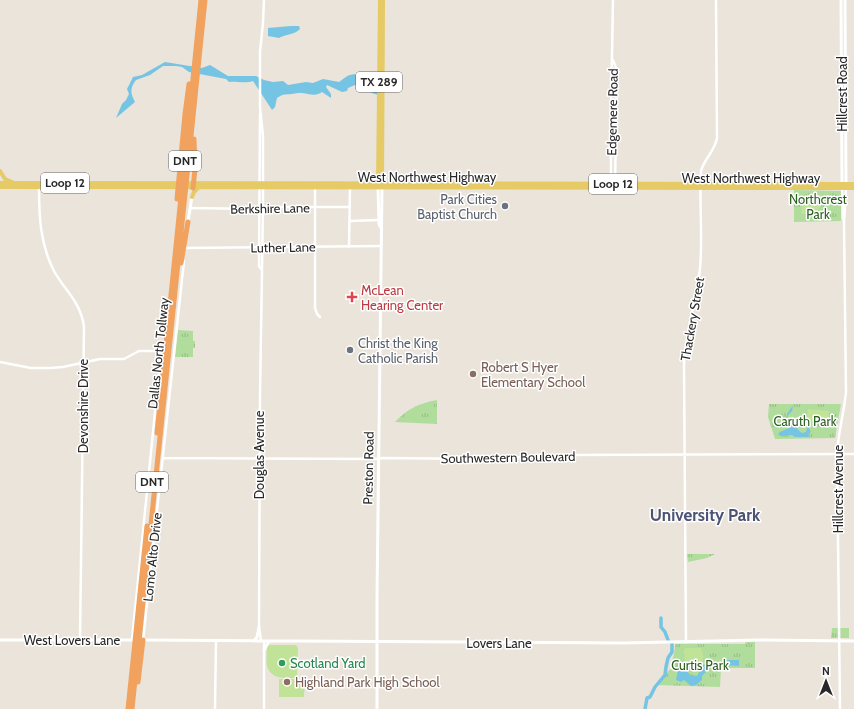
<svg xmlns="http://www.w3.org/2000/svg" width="854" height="709" font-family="Cabin,sans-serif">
<defs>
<pattern id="grass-tufts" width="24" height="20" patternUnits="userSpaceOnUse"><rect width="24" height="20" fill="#b0dc9c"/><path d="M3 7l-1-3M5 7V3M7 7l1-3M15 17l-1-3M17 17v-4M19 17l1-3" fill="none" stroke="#97bd86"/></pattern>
</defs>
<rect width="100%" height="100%" fill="#eae4db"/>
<path fill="url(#grass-tufts)" d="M794,190L841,191V221L794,222Z
M178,330L193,331V341H195V348H193V357H175Z
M437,400V424L395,422C407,409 420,403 437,400Z
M769,404H841L835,438L775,439L768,417Z
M687,554H715L707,558L688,562Z
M832,628H849V638H831Z
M746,642H755V668H721L720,687L656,685L663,675L671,669C672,660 675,653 675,644H745Z"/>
<path fill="#c1e398" d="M822,195C824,210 815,214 801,214L802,198L804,196Z
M808,409L829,411L828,422L807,420V423L801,422V417L807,419Z
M270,645H296L298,648L297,678C286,678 271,680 267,666C266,660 267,652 267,646Z
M686,648H701C708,663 698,669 685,666L684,650Z
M279,679H305L304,697H279Z"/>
<path fill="#76c4e4" d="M291,26H299L300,29C294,35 286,34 279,38L268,36V28Z
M165,62L202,68L210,65L228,76H256L264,80L273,82L283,81L288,85L306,82L313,83L323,79L339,82C342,80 346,76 350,75C363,71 364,87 378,87V95L372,93L355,85L348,88L347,91L342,92L327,85L326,87L331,94V98L322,92C314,98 308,92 298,93C296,93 294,94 292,94C285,95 284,93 277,98L275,107L272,110L253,81C244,84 238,81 229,82L226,79L189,72L182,67L176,66H163L150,75L136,80C130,88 130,93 135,102L116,118L122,104L126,100L129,94L127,89L133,77L142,75Z
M793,406L792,411L788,415V419C795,423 796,429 802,433L806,432L807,428L806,425L810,426L809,429L811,432L808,434L809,437H795L792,435L780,436L778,434L780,432L789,428C789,417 783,416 793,406Z
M724,660H739V666L724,665Z
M708,662L710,663L706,672L702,676V680L696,685L691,686L684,680L681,682L676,680L678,670L682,668L685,669L690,675L697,676L702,667Z"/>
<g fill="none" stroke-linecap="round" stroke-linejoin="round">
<path stroke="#76c4e4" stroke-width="3.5" d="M661,618V627L665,632L668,640
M645,709L647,698L650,697L655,687L665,675L666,667L668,658L672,652V644"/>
<path stroke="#fff" stroke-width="2.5" d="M613,60L617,70V74L615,184
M260,107L263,136V207L260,396L259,627L261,641
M260,107V52L263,23L264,0
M260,114L259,266L261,269
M611,183V109L613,0
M39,187C39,216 40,244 54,271C65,291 81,302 84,327L80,641
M315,187V308L317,314L320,317
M842,188L843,219
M190,208L257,209L263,207H350
M350,221L379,220
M349,247L350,187
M186,248L381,246
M0,362L31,368H50L63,367L100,359H124L139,351H158L161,353L132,640
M163,458L375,459L383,458L482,459L562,455L854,454
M143,640L184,261
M686,642L684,366C685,333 696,302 700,269C703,237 699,204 701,171C704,159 715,151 717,138L716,0
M215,709L216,640
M264,709V641
M840,709L837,454C838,433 844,413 846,392L844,223L846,188"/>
<path stroke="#fff" stroke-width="3" d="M841,0L842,186
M845,0L846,186
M378,187L379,224L381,228
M188,222L192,196
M0,640H136
M142,640L624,643L758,640L854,641
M254,641L257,637L259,627
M264,650L269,641
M377,709V596L382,187"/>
<path stroke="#e5ca65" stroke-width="4" d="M0,171L5,179L12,182
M0,183L854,184
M378,186L380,0
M382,186L383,0
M0,187L854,188
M192,197L194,192L198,188"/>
<path stroke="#f1a25f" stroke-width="5" d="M193,188L195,169L194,139
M177,199L185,114L189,84
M181,263L188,222
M157,433L201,0
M138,682L143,640
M128,709L147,526
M132,709L205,0"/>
</g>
<g fill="#6b7280" stroke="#fff" stroke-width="1.5">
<circle cx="505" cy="206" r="4"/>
<circle cx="350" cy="350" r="4"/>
</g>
<path fill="#e0444e" stroke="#fff" stroke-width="1.5" d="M350 291h4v4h4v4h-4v4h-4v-4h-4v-4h4z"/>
<g fill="#8d6e63" stroke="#fff" stroke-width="1.5">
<circle cx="473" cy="374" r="4"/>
<circle cx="287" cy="682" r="4"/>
</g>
<circle fill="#2e9e5b" stroke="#fff" stroke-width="1.5" cx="282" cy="663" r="4"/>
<g text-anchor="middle" stroke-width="3" stroke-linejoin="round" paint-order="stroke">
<g fill="#fff" stroke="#686868" stroke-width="1">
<rect x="356" y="72" width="46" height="20" rx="3"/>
<rect x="169" y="151" width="32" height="20" rx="3"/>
<rect x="41" y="173" width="48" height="20" rx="3"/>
<rect x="589" y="174" width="48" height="20" rx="3"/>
<rect x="136" y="472" width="32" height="20" rx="3"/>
</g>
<g font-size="12" font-weight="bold" fill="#282828">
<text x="379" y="86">TX 289</text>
<text x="185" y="165">DNT</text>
<text x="65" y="187">Loop 12</text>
<text x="613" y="188">Loop 12</text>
<text x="152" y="486">DNT</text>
</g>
<g font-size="13" fill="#282828" stroke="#fff">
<text transform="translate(842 94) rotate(-90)" y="5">Hillcrest Road</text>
<text transform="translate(612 112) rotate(-89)" y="5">Edgemere Road</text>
<text x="427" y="182">West Northwest Highway</text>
<text x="751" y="183">West Northwest Highway</text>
<text transform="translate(270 208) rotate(-1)" y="5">Berkshire Lane</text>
<text transform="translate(283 247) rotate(-1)" y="5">Luther Lane</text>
<text transform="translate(692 319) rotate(-80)" y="5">Thackery Street</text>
<text transform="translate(158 353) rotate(-84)" y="5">Dallas North Tollway</text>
<text transform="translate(83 406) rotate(-90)" y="5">Devonshire Drive</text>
<text transform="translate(259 455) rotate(-90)" y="5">Douglas Avenue</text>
<text transform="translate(508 457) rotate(-1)" y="5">Southwestern Boulevard</text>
<text transform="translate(368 468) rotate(-89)" y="5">Preston Road</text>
<text transform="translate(838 489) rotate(-90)" y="5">Hillcrest Avenue</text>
<text transform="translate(152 557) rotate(-84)" y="5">Lomo Alto Drive</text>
<text x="72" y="645">West Lovers Lane</text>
<text x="499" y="648">Lovers Lane</text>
</g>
<g font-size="13" fill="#5b616d" stroke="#fff" text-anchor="end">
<text x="497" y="204">Park Cities<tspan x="497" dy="15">Baptist Church</tspan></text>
<text x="358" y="348" text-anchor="start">Christ the King<tspan x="358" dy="15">Catholic Parish</tspan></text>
</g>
<g font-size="13" fill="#2b5f1f" stroke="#fff">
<text x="818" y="204">Northcrest<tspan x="818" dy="15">Park</tspan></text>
<text x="805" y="426">Caruth Park</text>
<text x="700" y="670">Curtis Park</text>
</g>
<g font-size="13" fill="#be3a42" stroke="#fff" text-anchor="start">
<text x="361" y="295">McLean<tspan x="361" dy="15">Hearing Center</tspan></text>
</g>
<g font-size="13" fill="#785e54" stroke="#fff" text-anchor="start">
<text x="481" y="372">Robert S Hyer<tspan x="481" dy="15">Elementary School</tspan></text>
<text x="295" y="687">Highland Park High School</text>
</g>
<g font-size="13" fill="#27864d" stroke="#fff" text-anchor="start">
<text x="290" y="668">Scotland Yard</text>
</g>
<g font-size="17" font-weight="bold" fill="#4d5375" stroke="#fff">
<text x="705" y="521">University Park</text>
</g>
</g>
<g transform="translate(826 681)" stroke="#ffffff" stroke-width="3" paint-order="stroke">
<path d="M0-3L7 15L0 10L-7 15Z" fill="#282828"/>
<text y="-6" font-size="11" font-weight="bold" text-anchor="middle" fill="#282828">N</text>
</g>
</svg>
